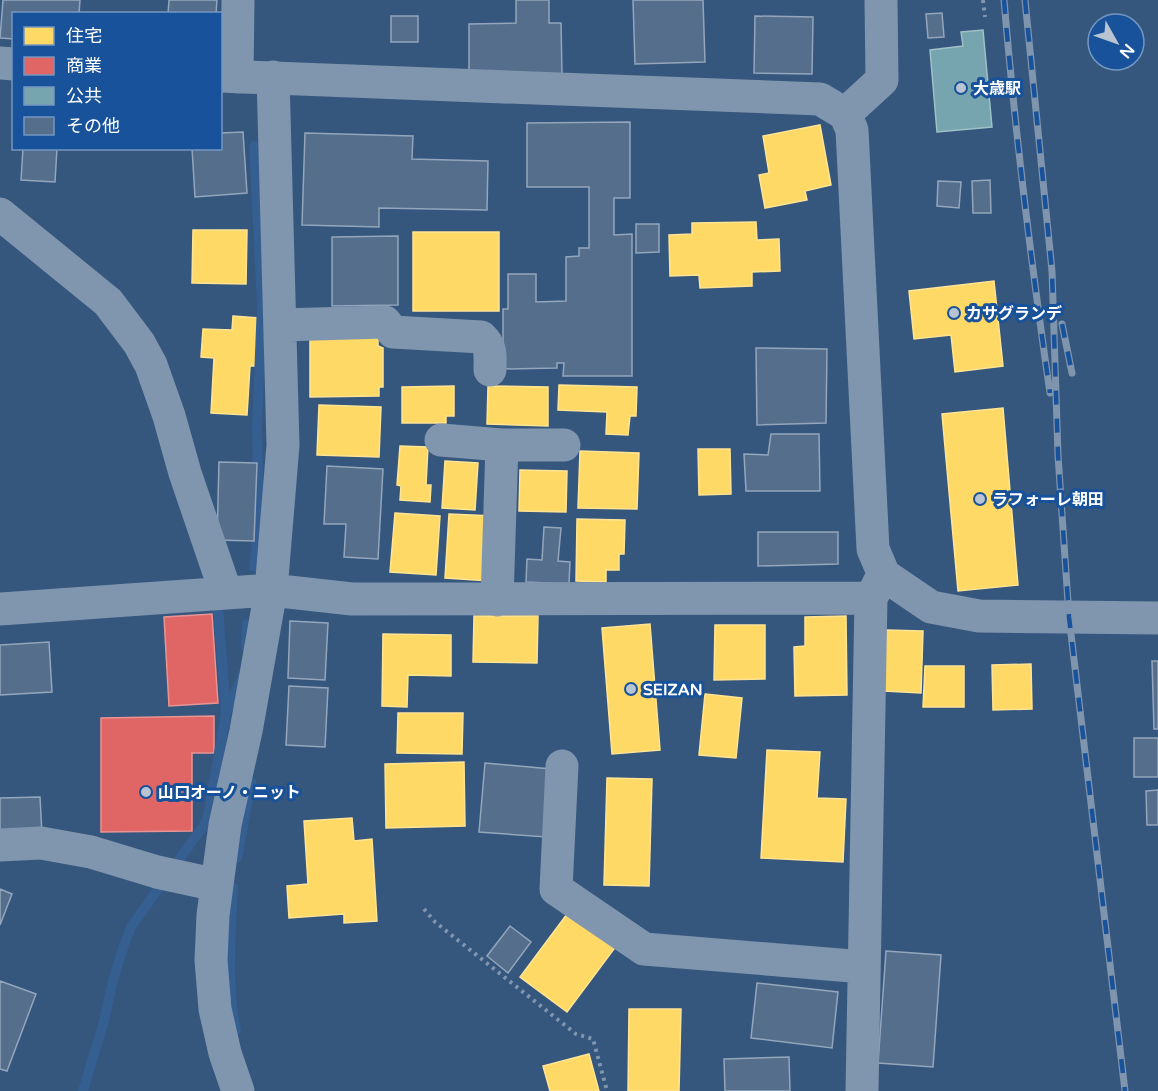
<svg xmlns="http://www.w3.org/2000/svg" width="1158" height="1091" font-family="'Varela Round','Noto Sans JP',sans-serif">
<rect width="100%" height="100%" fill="#35567d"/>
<path fill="#ffd966" stroke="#ffe494" stroke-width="1.5" d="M820,125L831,185L805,191L807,200L765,208L759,175L769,173L763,136Z
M756,222L757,240L779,239L780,271L752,272V286L700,288L699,275L670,276L669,235L692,234V223Z
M193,230H247L246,284L192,283Z
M413,232H499V311H413Z
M994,281L1003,366L955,372L951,335L914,339L909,291Z
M233,316L260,318L257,366H250L247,415L211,413L214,358L201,357L203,329L232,330Z
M378,337V346L383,348V387H379V396L310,397V338Z
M559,385L637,387L636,416H630L628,435L606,434L607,412L558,410Z
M454,386V416H446V423H402V387Z
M488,386L548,387V426L487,424Z
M319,405L381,407L379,457L317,455Z
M1003,408L1018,585L958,591L942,414Z
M400,446L428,447L426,485H431L430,502L400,500L401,486L397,485Z
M698,449H730L731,494L699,495Z
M580,451L639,453L637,509L578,508Z
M445,461L478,463L475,510L442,508Z
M520,470L567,471L566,512L519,511Z
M395,513L440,516L436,575L390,572Z
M449,514L494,516L490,581L445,578Z
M577,519L625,520L624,554H619V570H606V582L576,581Z
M474,616H538L537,663L473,662Z
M846,616L847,695L795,696L794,647L805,646V617Z
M650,624L660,750L612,754L602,628Z
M715,625H765V679L714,680Z
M886,630L923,631L921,693L884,691Z
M383,634L451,635V676L408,675L407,707L382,706Z
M1031,664L1032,709L993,710L992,665Z
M925,666H964V707H923Z
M705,694L742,698L736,758L699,755Z
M398,713H463L462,754L397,753Z
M767,750L820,752L817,798L846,799L843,862L761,858Z
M464,762L465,826L386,828L385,764Z
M607,778L652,779L649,886L604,885Z
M352,818L354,841L372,839L377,921L344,923V914L289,918L287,886L308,884L304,821Z
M570,910L617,945L567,1012L520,977Z
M629,1009H681L679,1091H628Z
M589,1054L599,1091H550L543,1066Z"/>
<path fill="#e06666" stroke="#e99494" stroke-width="1.5" d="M212,614L218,703L169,706L164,617Z
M214,716V753H192V831L101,832V718Z"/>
<path fill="#76a5af" stroke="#9fc0c7" stroke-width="1.5" d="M983,30L992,127L937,132L930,50L963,46L961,32Z"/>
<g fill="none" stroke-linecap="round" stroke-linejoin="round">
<path stroke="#355e91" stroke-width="10" d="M254,146L262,304L257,427L259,524L254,567
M246,647L247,624
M227,710L242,677
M237,858L251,782
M176,864L207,821L226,713L218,608
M233,887C231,934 226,984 236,1030
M83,1091L104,1021L113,980L124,945L131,927L161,885"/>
</g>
<path fill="#546e8c" stroke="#94a6bc" stroke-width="1.5" d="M3,0H80L79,14H14V39L0,38Z
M169,0H217L216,14H168Z
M516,0H549V23H561L562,74L469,75V24L516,23Z
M633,0H703L705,62L635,64Z
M942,13L944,37L928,38L926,14Z
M391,16H418V42H391Z
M755,16L813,17L812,74L754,73Z
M630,122V198H614V235L632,234V376H563L564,363H557V368L503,369V309H508V274H536V302L566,301V257L579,256V248H589V187H527V123Z
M243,132L247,193L195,197L192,148H220V133Z
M305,133L413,136L412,159L488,161L487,210L379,208V227L302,225Z
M23,148H57L55,182L21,180Z
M990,180L991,213H973L972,181Z
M938,181L961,182L959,208L937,206Z
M636,224H659V252L636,253Z
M398,236V305L332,306V237Z
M756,348L827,349L826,423L757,425Z
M771,434H819L820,491H746L744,454L768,455Z
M219,462L257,463L254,541L217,540Z
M327,466L383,469L378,559L344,557L346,524H324Z
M544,527L561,528L558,561L570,562L569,584L526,582L527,559L542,560Z
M758,532H838V564L758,566Z
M290,621L328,623L325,680L288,678Z
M49,642L52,692L0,695V645Z
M1152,661H1158V729H1154Z
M289,686L328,688L325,747L286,745Z
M1134,738H1158V777H1134Z
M485,763L551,769L546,837L479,832Z
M1158,790V825H1147L1146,791Z
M40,797L42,834L0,835V798Z
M0,889L12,894L0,925Z
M510,926L531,942L508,973L487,956Z
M886,951L941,955L933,1067L878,1063Z
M0,981L36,994L7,1071L0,1069Z
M757,983L838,992L832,1048L751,1038Z
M789,1057L790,1091H725L724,1059Z"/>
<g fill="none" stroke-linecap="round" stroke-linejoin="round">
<path stroke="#8095ae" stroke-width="4" stroke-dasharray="3 4.5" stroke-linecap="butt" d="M983,0L985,17
M424,909L435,922L576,1034L593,1039L607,1091"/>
<path stroke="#8095ae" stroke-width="33" d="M0,63L14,64
M220,76L820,99L845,114L852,130L873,549L884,575L931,607L979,616L1158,618
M237,77L238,0
M845,114L882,80L881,0
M0,214L108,302L139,343L151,365L169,416L185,473L226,593
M281,325L385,322L393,332L481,337C492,347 490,356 490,370
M441,440L502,445
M497,600L502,445H564
M0,609L271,590L352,599L871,598
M562,766L556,889L644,949L864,967
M0,845L41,843L91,852L157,872L217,885
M238,1091L225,1053L215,1009L211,960L213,915L225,825L246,731L271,590L283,445L273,77
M862,1091L871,598L881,579"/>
<defs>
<path id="rail" d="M1004,0C1015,131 1031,262 1050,393
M1025,0L1052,271L1058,455L1069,617L1125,1091
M1062,324L1072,373"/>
</defs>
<use href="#rail" stroke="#7f94ad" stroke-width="7"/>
<use href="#rail" stroke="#18529a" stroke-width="4.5" stroke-dasharray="14" stroke-linecap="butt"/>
</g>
<g fill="#b8c4d2" stroke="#18529a" stroke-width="2">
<circle cx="961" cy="88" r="6"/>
<circle cx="954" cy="313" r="6"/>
<circle cx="980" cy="499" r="6"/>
<circle cx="631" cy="689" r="6"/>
<circle cx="146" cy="792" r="6"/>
</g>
<g text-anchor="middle" stroke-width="6" stroke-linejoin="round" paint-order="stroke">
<g font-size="16" font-weight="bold" fill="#fff" stroke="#18529a" text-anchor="start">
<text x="973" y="94">大歳駅</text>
<text x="966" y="319">カサグランデ</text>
<text x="992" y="505">ラフォーレ朝田</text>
<text x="643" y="695">SEIZAN</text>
<text x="158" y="798">山口オーノ・ニット</text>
</g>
</g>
<rect x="12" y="12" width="210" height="138" fill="#18529a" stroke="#7497c2" stroke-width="1.5"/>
<rect x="24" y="27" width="30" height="18" fill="#ffd966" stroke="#7497c2" stroke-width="1.5"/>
<text x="66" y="42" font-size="18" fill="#ffffff">住宅</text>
<rect x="24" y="57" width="30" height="18" fill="#e06666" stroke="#7497c2" stroke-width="1.5"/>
<text x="66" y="72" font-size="18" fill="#ffffff">商業</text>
<rect x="24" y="87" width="30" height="18" fill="#76a5af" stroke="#7497c2" stroke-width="1.5"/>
<text x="66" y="102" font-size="18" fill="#ffffff">公共</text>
<rect x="24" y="117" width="30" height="18" fill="#546e8c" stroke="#7497c2" stroke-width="1.5"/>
<text x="66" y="132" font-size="18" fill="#ffffff">その他</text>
<g transform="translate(1116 42) rotate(130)"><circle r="28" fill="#18529a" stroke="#7497c2" stroke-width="1.5"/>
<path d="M0-4.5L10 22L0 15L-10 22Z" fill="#b8c4d2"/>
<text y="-9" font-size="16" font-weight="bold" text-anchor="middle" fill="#ffffff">N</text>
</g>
</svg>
